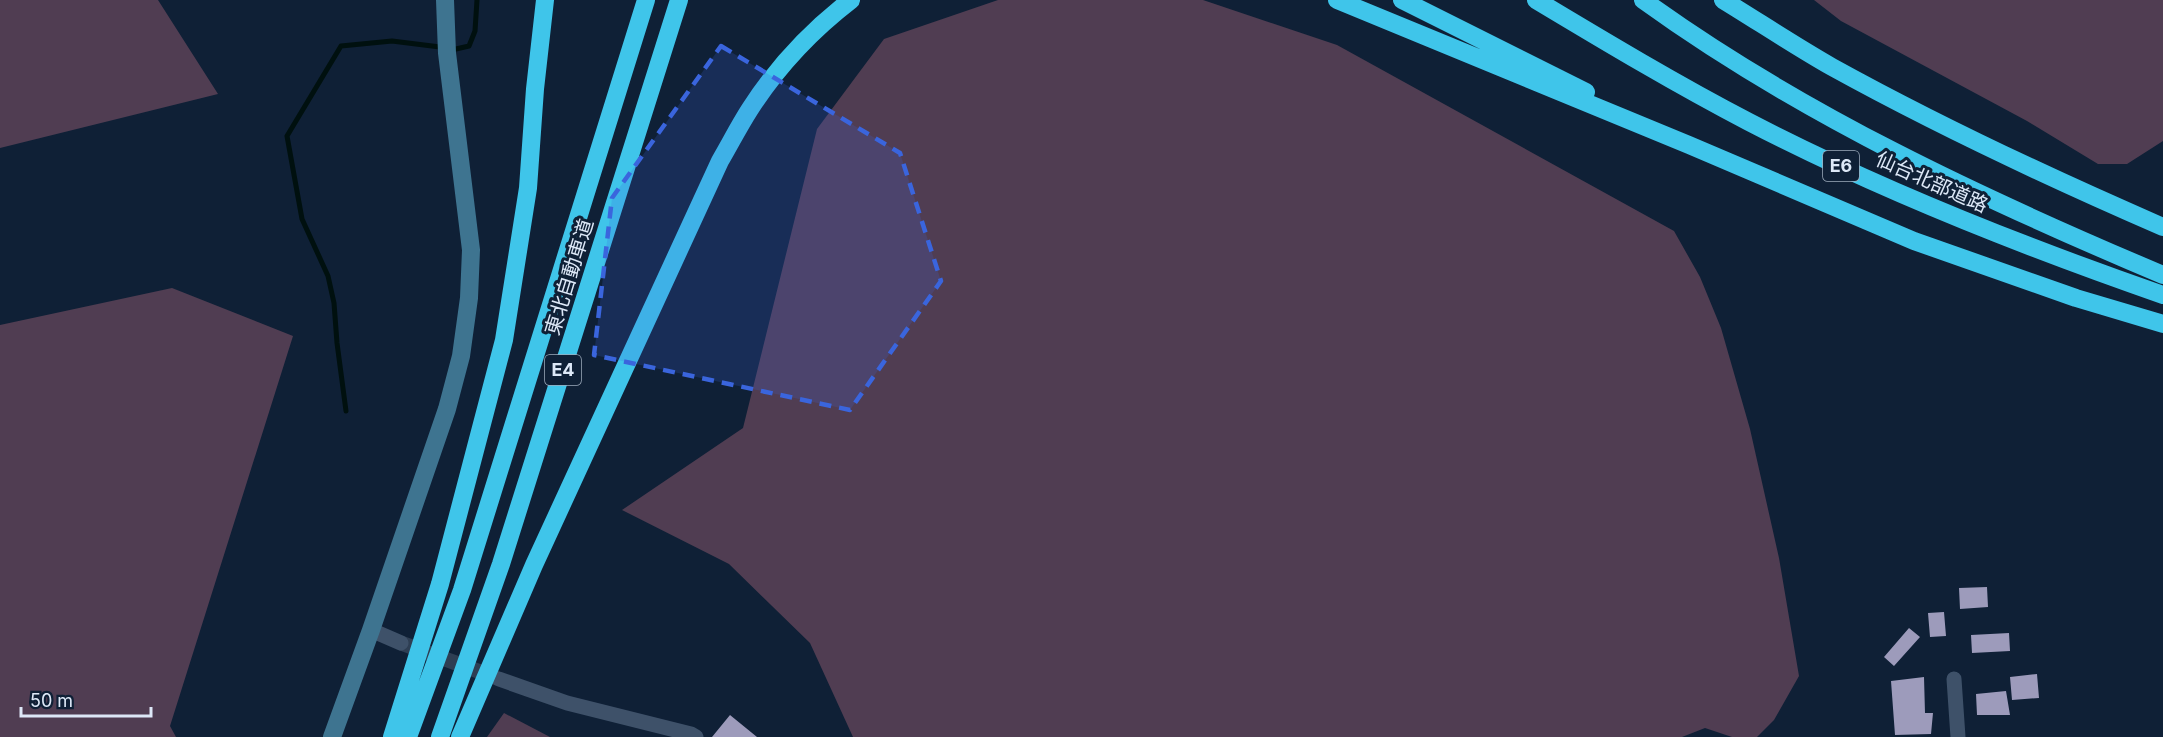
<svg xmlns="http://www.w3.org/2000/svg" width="2163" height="737" font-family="Inter,'Noto Sans JP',sans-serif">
<rect width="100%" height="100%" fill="#0f2036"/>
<path fill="#503d52" d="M0,0H158L218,94L0,148Z
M998,0H1203L1337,45L1674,231L1700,277L1721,328L1750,429L1779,558L1799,676L1774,720L1757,737H1732L1705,728L1682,737H853L810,643L729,564L622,510L743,428L817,129L884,39Z
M1814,0H2163V141L2127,164H2098L2027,121L1841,21Z
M172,288L293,336L170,726L176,737H0V325Z
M504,713L550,737H487Z"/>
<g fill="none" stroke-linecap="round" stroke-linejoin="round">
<path stroke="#00100f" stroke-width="5" d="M346,411L337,343L334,303L328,276L302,219L287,136L341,46L392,41L456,49L469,46L475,31L477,0"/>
</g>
<path fill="#9d9bbb" d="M1987,587L1988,607L1960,609L1959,588Z
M1944,612L1946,636L1930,637L1928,613Z
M1909,628L1920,637L1894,666L1884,657Z
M2009,633L2010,651L1972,653L1971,635Z
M2037,674L2039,698L2012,700L2010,677Z
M1924,677L1925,713H1933L1931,734L1895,735L1891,681Z
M2006,691L2010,715H1977L1976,694Z
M730,715L757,737H712Z"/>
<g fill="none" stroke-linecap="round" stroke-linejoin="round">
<path stroke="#2e3e53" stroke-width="15" stroke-dasharray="15 8" stroke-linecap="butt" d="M401,643L497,678"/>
<path stroke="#3e5169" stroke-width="15" d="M371,630L401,643
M499,679L567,703L691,734L696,737
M1954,679L1958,737"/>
<path stroke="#3e7490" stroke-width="18" d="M332,737L371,630L447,409L461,356L469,298L471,250L447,53L445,0"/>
<path stroke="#3fc5ea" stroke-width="18" d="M1337,0L1689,145L1914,241L2076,298L2163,324
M1402,0L1586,92
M1536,0C1606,42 1676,84 1749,122C1882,191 2022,246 2163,295
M1643,0C1802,115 1983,199 2163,275
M1723,0C1759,22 1795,46 1832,67C1939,126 2050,178 2163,227
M392,737L440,584L504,340L528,188L535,89L545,0
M408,737L462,590L646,0
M440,737L501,564L679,0
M460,737L534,565L720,161C730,144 739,126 750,109C777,67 812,30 851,0"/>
</g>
<path fill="#3a65dd" fill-opacity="0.2" stroke="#3a65dd" stroke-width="4.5" stroke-dasharray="12 8" stroke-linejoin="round" d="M721,46L900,153L941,281L850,410L594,355L612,198Z"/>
<g text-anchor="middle" stroke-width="6" stroke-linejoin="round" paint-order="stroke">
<g fill="#0f2036" stroke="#9facbd" stroke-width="1.5">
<rect x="1823" y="151" width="36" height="30" rx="4.5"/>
<rect x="545" y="355" width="36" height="30" rx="4.5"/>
</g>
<g font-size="18" font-weight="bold" fill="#dde8f7">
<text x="1841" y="172">E6</text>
<text x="563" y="376">E4</text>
</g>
<g font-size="20" fill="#dde8f7" stroke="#0f2036">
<text transform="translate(1932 182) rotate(24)" y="7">仙台北部道路</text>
<text transform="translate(569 277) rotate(-73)" y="7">東北自動車道</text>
</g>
</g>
<path d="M21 707v9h130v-9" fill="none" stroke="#dde8f7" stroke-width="3"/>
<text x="30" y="707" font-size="18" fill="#dde8f7" stroke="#0f2036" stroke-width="4.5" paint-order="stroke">50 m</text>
</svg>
